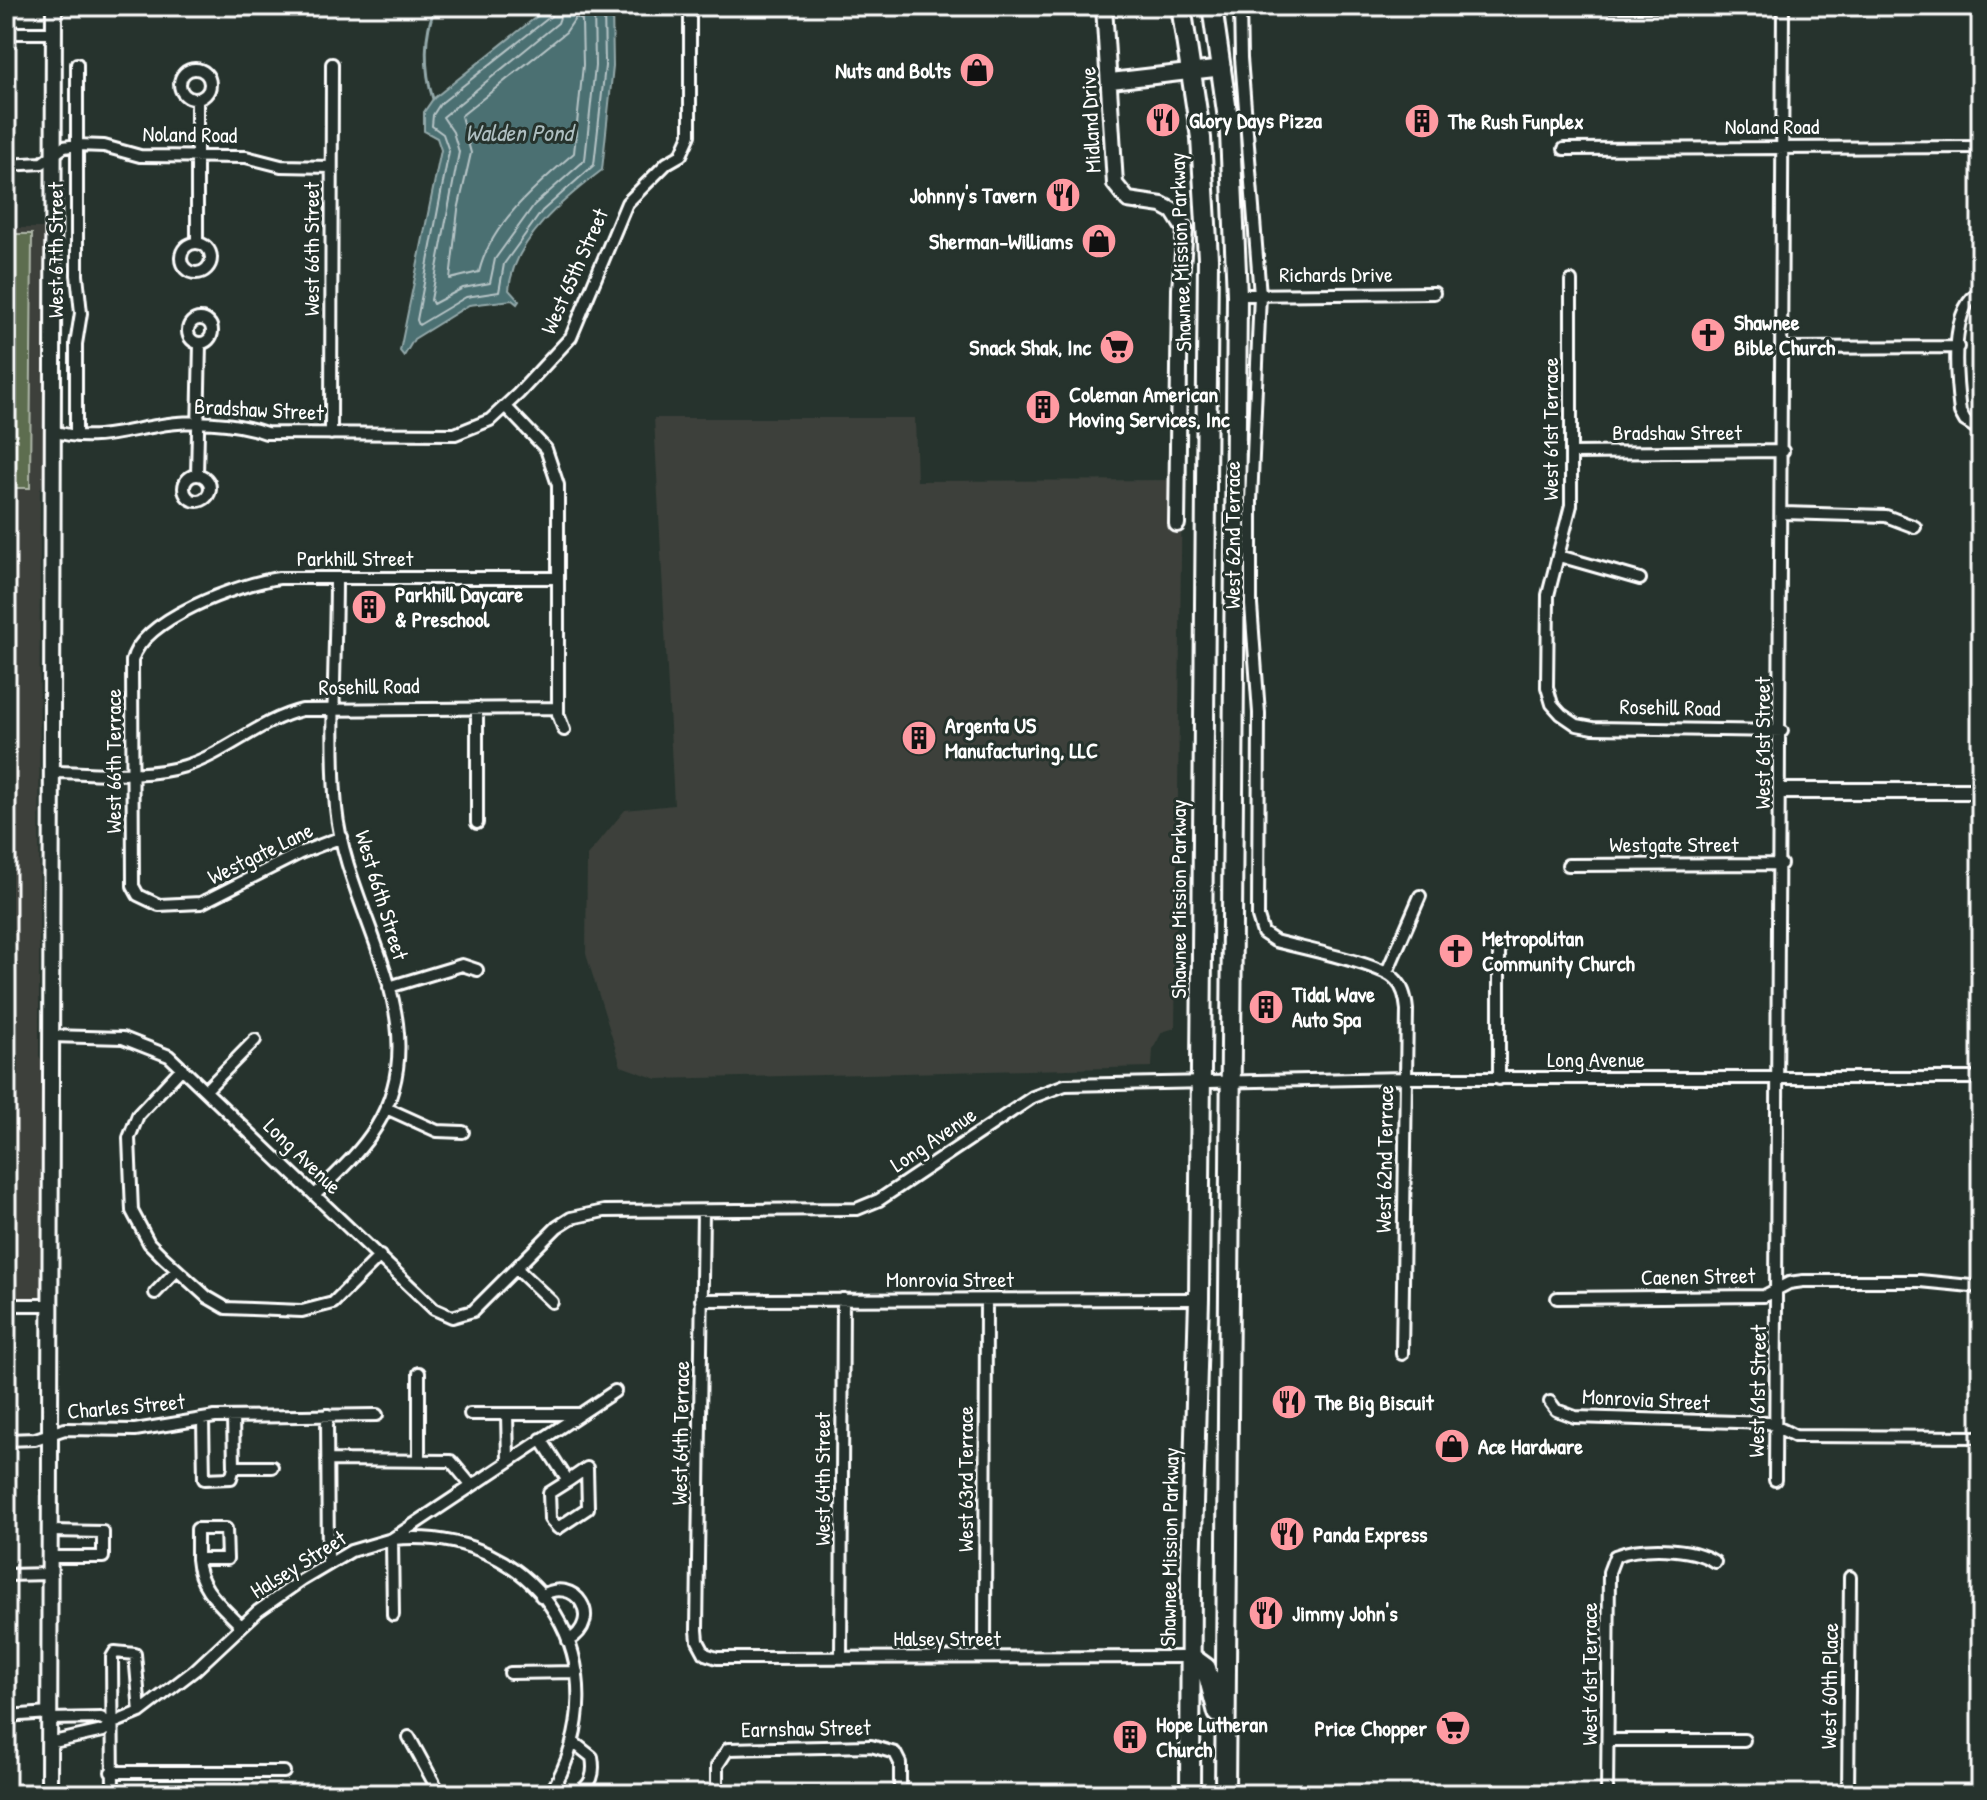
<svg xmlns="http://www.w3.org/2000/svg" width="1987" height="1800" font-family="'Patrick Hand',sans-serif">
<rect width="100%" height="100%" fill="#26332d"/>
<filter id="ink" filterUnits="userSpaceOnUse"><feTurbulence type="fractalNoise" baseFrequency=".0125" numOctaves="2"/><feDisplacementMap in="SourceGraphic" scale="16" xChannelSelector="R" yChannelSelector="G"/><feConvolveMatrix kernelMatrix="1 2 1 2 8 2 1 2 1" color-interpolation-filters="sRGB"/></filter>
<g filter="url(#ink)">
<path fill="#3c413b" d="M6,228H45V477L40,491L39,1056L43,1063V1291L38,1300H6Z
M654,418H915L917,481L1182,480L1175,1028L1162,1032L1153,1049L1152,1067L657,1079L621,1066L586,954L587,856L625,810L674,805Z"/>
<path fill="#5d6d50" stroke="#aeb6a8" stroke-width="2" d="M6,234H32L30,488H6Z"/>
<path fill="#4c6f72" stroke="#94a9aa" stroke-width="2" d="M550,6H612L613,66L602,170C564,199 513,240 509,290L519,301L517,304L512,300L469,305L414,339L404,356L400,351L441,150L437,138L424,131V112L433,99Z"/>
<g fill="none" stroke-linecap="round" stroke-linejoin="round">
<path stroke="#b7c5c7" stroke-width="2" d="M554,6L551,16L440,104L433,115L432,126L443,134L449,151L417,320L419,325L466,297L499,292L504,264L542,211L594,165L605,66L604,6
M564,6L558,23L443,117L453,132L459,152L431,300L433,304L463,288L490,283L495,259L534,205L585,160L595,66L594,6
M576,17L582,20L583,65L574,153C537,185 491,223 479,272L450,279L458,210L471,153L461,116L566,32Z"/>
<path stroke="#94a9aa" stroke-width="3" d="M433,99C424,71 423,33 436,6"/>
<defs>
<path id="street" d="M1240,6L1241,58L1260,295L1251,501V605L1259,713L1258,917L1263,933L1275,941C1300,948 1383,964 1396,980C1404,988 1406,999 1407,1010L1402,1354
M1564,6H1785
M6,33H54
M180 84a15 15 0 1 1 30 0a15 15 0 1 1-30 0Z
M197,99V243
M1564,149L1981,147
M6,165L42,163L64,147L77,145L104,146L140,156L246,157L281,166L331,167
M181 258a15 15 0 1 1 30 0a15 15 0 1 1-30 0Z
M1571,281V505L1548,595L1547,687L1552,704L1561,714L1577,725L1593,728L1782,731
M1981,292C1948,306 1956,380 1960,412L1965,421L1981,431
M1237,295L1434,293
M188 331a12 12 0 1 1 24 0a12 12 0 1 1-24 0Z
M1782,348L1958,347
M505,406L546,449L558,485V714L564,730
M53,431C89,443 121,432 156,426C189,419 235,422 266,433L455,434L490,420L518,394L571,337L627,203L667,163L681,155L690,135V6
M331,434L332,64
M76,436V344L81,313L77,275V64
M1571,453L1783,451
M197,475L200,344
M184 488a13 13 0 1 1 26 0a13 13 0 1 1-26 0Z
M1783,513L1886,516L1915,527
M1559,556L1640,579
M477,708V823
M50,772C94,772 143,779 185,766C227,753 260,720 302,710L558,708
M342,837L300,853L201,903L159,905L138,895L133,886L132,661C141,619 239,584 279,578H558
M1568,865L1781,864
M1387,972L1420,896
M389,987L462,965L477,970
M50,1036L123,1038L169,1056L434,1309L452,1317L473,1311L557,1227L571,1218L604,1211L857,1209L879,1200L1033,1097L1065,1085L1406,1078H1981
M182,1068L138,1115L129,1138L132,1211L149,1243L164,1258L207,1297L226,1308L302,1311L333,1303L380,1256
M1499,1079V949
M206,1090L255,1040
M386,1108L437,1131L463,1132
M315,1195C336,1174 360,1153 376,1127C441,1022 346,915 336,808C330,736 336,651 336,578
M703,1211L697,1630L698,1641L705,1654L717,1658L1191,1657
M516,1268L552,1302
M155,1293L177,1270
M1557,1298L1764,1296L1789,1283L1803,1281H1920L1981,1287
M701,1300L1199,1299
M6,1305H51
M1550,1402L1556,1410L1575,1417L1769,1423L1795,1436L1981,1437
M470,1414H579
M507,1414L508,1461
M327,1415L328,1564
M233,1417L234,1467H272
M203,1419L204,1479L231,1478L234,1467
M541,1439L568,1481L549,1493L550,1519L558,1528L588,1508L587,1468L568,1481
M6,1440L35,1439L65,1429L135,1430L215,1417L377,1415
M419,1459V1373
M327,1460L451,1461L471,1485
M1775,1480L1783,6
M51,1531L103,1532V1557H51
M197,1559V1529H226L227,1559H197C199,1589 221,1605 241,1626
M6,1575L50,1574
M541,1596C575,1574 605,1620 568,1641
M393,1615L392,1539C541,1524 626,1668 550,1794
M985,1657L986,1300
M841,1658L843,1299
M510,1673L577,1672
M6,1716L50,1713
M50,1719L101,1718L111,1724
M409,1737L440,1794
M1608,1740H1744
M573,1742L592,1757C595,1774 592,1785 576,1794
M49,1743L103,1731L111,1724L140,1712L195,1670L258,1611L302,1580L351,1551L392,1539L615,1391
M111,1772H284
M113,1794L112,1657L115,1652L135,1654L140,1712
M717,1794V1766L728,1749L871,1746L895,1753L900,1763V1794
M1607,1794L1609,1572L1615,1556C1641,1546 1691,1546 1715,1562
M1848,1794L1850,1577"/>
<path id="secondary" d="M1104,6L1115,184L1128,200L1162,205L1173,211L1185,230L1180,289L1177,524
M1111,81L1223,68
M1781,791H1981
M49,1794L54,6"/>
<path id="highway" d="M1181,6L1201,138L1208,258L1199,1299L1191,1573L1190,1794
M1212,6L1230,133L1237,295L1225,1794
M1191,1657L1206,1668L1218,1713"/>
</defs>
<use href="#street" stroke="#fff" stroke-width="16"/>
<use href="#secondary" stroke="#fff" stroke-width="20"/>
<use href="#highway" stroke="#fff" stroke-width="24"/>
<use href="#street" stroke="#26332d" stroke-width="10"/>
<use href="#secondary" stroke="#26332d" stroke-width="14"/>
<use href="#highway" stroke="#26332d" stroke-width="18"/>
</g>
</g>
<defs>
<symbol id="shop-disc" viewBox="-11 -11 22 22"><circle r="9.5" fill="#ff9aa2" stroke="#26332d"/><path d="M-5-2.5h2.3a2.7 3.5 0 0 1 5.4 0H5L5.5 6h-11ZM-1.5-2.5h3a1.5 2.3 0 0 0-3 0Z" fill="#111"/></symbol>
<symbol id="restaurant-disc" viewBox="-11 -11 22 22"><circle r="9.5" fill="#ff9aa2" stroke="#26332d"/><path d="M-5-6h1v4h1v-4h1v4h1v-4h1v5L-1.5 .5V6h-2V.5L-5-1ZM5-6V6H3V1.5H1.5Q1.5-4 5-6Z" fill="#111"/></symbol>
<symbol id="building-disc" viewBox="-11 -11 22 22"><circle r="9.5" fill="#ff9aa2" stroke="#26332d"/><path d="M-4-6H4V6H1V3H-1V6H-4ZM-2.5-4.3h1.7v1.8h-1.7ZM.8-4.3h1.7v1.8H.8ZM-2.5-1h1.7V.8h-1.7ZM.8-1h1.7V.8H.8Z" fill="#111"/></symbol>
<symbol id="church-disc" viewBox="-11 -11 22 22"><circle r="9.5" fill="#ff9aa2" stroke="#26332d"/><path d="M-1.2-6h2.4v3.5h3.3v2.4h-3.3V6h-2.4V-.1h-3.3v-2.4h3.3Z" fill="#111"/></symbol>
<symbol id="supermarket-disc" viewBox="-11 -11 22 22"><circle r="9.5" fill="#ff9aa2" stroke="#26332d"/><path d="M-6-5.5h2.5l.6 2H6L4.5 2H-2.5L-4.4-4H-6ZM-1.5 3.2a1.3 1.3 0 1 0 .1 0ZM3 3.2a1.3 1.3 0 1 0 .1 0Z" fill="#111"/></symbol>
</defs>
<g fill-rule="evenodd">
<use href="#shop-disc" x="957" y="50" width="40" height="40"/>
<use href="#restaurant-disc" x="1143" y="100" width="40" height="40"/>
<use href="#building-disc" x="1402" y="101" width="40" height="40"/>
<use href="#restaurant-disc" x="1043" y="175" width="40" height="40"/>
<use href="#shop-disc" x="1079" y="221" width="40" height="40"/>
<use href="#church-disc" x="1688" y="315" width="40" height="40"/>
<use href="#supermarket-disc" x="1097" y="327" width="40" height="40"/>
<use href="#building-disc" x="1023" y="387" width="40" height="40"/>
<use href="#building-disc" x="349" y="587" width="40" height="40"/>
<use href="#building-disc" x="899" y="718" width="40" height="40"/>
<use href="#church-disc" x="1436" y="931" width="40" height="40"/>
<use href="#building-disc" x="1246" y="987" width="40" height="40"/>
<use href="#restaurant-disc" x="1269" y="1382" width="40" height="40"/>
<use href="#shop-disc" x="1432" y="1426" width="40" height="40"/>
<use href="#restaurant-disc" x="1267" y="1514" width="40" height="40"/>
<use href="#restaurant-disc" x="1246" y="1593" width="40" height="40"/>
<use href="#supermarket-disc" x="1433" y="1708" width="40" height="40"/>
<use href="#building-disc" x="1110" y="1717" width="40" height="40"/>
</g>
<g text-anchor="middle" stroke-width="6" stroke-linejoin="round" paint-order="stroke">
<g font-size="22" font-weight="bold" fill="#fff" stroke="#26332d" text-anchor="start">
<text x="951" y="78" text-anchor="end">Nuts and Bolts</text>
<text x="1189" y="128">Glory Days Pizza</text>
<text x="1448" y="129">The Rush Funplex</text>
<text x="1037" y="203" text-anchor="end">Johnny's Tavern</text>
<text x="1073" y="249" text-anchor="end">Sherman-Williams</text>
<text x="1734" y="330">Shawnee<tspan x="1734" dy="25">Bible Church</tspan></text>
<text x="1091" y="355" text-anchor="end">Snack Shak, Inc</text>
<text x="1069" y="402">Coleman American<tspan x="1069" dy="25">Moving Services, Inc</tspan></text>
<text x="395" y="602">Parkhill Daycare<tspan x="395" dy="25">&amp; Preschool</tspan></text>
<text x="945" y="733">Argenta US<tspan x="945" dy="25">Manufacturing, LLC</tspan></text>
<text x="1482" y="946">Metropolitan<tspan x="1482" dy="25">Community Church</tspan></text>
<text x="1292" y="1002">Tidal Wave<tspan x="1292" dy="25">Auto Spa</tspan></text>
<text x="1315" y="1410">The Big Biscuit</text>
<text x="1478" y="1454">Ace Hardware</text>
<text x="1313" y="1542">Panda Express</text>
<text x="1292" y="1621">Jimmy John's</text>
<text x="1156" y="1732">Hope Lutheran<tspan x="1156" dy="25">Church</tspan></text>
<text x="1427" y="1736" text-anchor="end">Price Chopper</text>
</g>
<g font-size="22" fill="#fff" stroke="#26332d">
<text transform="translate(1090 120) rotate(-93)" y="8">Midland Drive</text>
<text x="1772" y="134">Noland Road</text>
<text transform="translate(190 134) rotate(1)" y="8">Noland Road</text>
<text transform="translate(311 249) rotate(-90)" y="8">West 66th Street</text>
<text transform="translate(55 250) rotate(-90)" y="8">West 67th Street</text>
<text transform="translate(1180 252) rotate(-92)" y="8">Shawnee Mission Parkway</text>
<text transform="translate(574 271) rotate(-66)" y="8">West 65th Street</text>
<text x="1336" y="282">Richards Drive</text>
<text transform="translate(259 409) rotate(3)" y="8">Bradshaw Street</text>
<text transform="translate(1550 429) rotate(-90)" y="8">West 61st Terrace</text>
<text x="1677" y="440">Bradshaw Street</text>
<text transform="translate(1232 535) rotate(-90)" y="8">West 62nd Terrace</text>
<text x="355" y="566">Parkhill Street</text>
<text transform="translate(369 686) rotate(-1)" y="8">Rosehill Road</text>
<text transform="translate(1670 707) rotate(1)" y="8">Rosehill Road</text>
<text transform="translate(1762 743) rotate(-90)" y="8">West 61st Street</text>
<text transform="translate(113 761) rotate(-90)" y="8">West 66th Terrace</text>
<text x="1674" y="852">Westgate Street</text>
<text transform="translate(260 853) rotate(-26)" y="8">Westgate Lane</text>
<text transform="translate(382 895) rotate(73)" y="8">West 66th Street</text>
<text transform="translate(1178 899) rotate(-90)" y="8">Shawnee Mission Parkway</text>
<text x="1596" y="1067">Long Avenue</text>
<text transform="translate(933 1139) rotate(-34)" y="8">Long Avenue</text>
<text transform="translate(303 1156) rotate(44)" y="8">Long Avenue</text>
<text transform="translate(1384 1159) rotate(-89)" y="8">West 62nd Terrace</text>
<text transform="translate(1698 1276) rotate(-1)" y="8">Caenen Street</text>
<text x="950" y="1287">Monrovia Street</text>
<text transform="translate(1757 1391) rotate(-89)" y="8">West 61st Street</text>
<text transform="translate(1646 1399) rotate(3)" y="8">Monrovia Street</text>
<text transform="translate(126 1406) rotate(-5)" y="8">Charles Street</text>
<text transform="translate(680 1433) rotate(-89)" y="8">West 64th Terrace</text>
<text transform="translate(822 1479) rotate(-90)" y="8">West 64th Street</text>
<text transform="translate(965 1479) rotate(-90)" y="8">West 63rd Terrace</text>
<text transform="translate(1169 1547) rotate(-89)" y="8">Shawnee Mission Parkway</text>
<text transform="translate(298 1564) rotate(-32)" y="8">Halsey Street</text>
<text x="947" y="1646">Halsey Street</text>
<text transform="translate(1589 1674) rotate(-90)" y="8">West 61st Terrace</text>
<text transform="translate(1829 1686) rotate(-89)" y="8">West 60th Place</text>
<text transform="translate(806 1728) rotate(-1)" y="8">Earnshaw Street</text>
</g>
<g font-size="24" font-style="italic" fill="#aebec0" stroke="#26332d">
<text x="519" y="141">Walden Pond</text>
</g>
</g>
<rect width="1987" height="1800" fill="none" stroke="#26332d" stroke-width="32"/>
<rect x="16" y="16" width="1955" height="1768" fill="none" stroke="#fff" stroke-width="3" filter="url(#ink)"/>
</svg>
